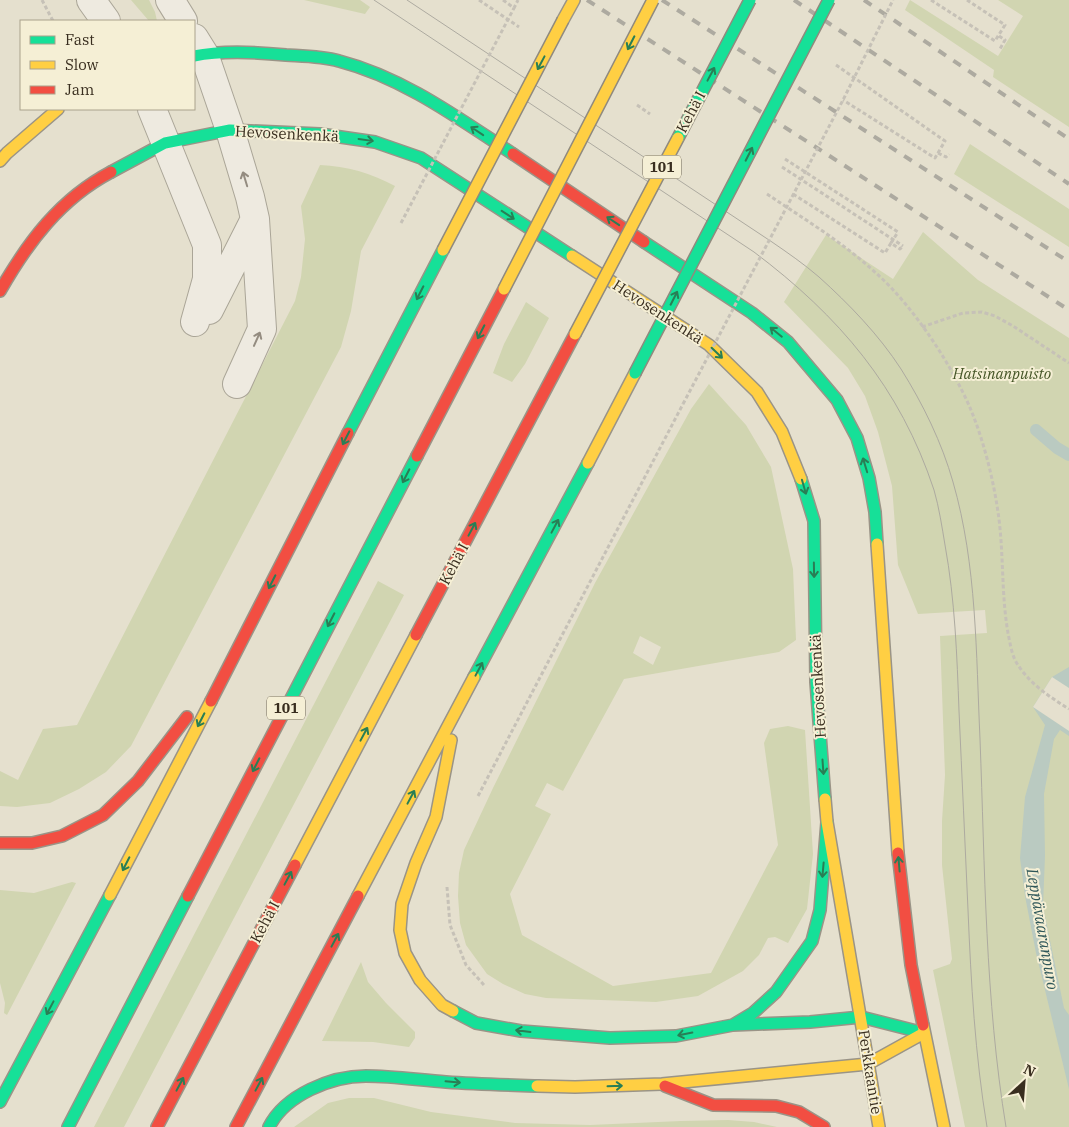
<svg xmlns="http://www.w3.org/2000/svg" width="1069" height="1127" font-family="'IBM Plex Serif',serif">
<rect width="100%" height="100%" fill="#e5e0ce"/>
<path fill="#d1d5b1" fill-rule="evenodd" d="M131,0H149L155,12L157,21H149Z
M304,0H360L370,7L365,14Z
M910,0L998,56L1023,16L998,0H1069V127L993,77L994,70L905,10Z
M970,144L1069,209V247L954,174Z
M320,165C347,166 371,173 395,186L361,251L351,311L341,347L131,746L106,772L79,789L50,803L17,807L0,806V771L18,780L43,729L77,725L295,301L301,277L305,239L301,206Z
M923,232L978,280L1069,338V1127H965L933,970L950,964L952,959L942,865V821L945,775L940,636L987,633L985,610L918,614L898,565L892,486L878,432L865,396L848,368L784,302L826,235L893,279Z
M526,302L549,318L525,364L512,382L493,373L504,344Z
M709,384L746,425L771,467L793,569L796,640L779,652L624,679L563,791L547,783L535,806L551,814L510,894L522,935L613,986L711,973L778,845L764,743L770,729L788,726L805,730L813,854L807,909L788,943L775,937L768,938L759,955L743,971L698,996L656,1002L546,998L525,994L503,984L487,974L466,945L460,923L458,896L459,873L464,850L493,788L595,583L691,409ZM640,636L661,647L653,665L633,653Z
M378,581L404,595L124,1127H94Z
M72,882L76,883L7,1015L4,1013L5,1003L0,983V890L34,893Z
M361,962L368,982L386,1003L415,1032V1038L409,1047L373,1042L322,1041Z
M349,1098H374L431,1112L515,1123L590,1125L681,1121L728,1120L754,1122L777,1127H294L328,1103Z"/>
<path fill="#bacac1" d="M1069,667V736L1060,730L1054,739L1044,794L1045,856L1043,906L1064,1008L1069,1015V1089L1036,953L1025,896L1020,858L1025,797L1045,725L1033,707L1052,677Z"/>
<path fill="#e5e0ce" d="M1052,677L1069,688V731L1033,707Z"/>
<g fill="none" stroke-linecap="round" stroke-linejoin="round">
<path stroke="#bacac1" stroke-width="12" d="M1036,430L1057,448L1069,455"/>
<defs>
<path id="street" d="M91,0L106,21
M170,0L183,21
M194,38L204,54L230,130L250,197L255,219L262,329L237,384
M152,109L207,245V279L195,322
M209,310L254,221"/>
<path id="fast" d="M194,56C223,50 256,52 286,55C303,56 322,56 339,61C404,78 458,118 513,154
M111,172L165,143L230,130L320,134L375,142L421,158L572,256
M644,242L752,313L788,342L837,400L857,438L869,478L875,512L877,544
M348,433L443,250
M801,479L814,521L816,682L825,799
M474,677L588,463
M282,716L417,456
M453,1011L476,1023L521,1031L610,1038L676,1036L733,1025L810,1022L861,1017L924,1033
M733,1025L753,1013L776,992L812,941L820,910L827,822
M0,1102L110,895
M68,1127L188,896
M269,1127C285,1095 331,1076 366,1076C392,1076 419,1080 446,1082C476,1084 507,1085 537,1086"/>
<path id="slow" d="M563,20L574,0
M0,161L7,153L58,109
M572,256L709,345L757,392L782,432L801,479
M588,463L635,373
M877,544L898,853
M451,740L436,817L416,863L402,904L400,930L405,953L420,980L442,1005L453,1011
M825,799L827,822L879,1127
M295,865L416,635
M110,895L211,701
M358,896L474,677
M923,1025L944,1127
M537,1086L575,1087L662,1084L868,1064L924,1033"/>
<path id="jam" d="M513,154L644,242
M0,291C28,242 60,199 111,172
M417,456L504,289
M416,635L575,334
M211,701L348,433
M0,843H32L62,836L103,815L138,781L187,717
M898,853L911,965L923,1025
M188,896L282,716
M665,1086L713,1105L776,1106L799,1112L824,1127
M157,1127L295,865
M236,1127L358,896"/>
</defs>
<use href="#street" stroke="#aaa597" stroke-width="30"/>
<use href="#fast" stroke="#9a9487" stroke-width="14"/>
<use href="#slow" stroke="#9a9487" stroke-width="14"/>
<use href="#jam" stroke="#9a9487" stroke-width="14"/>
<path stroke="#c6c1b7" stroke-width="3" stroke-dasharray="4 2.5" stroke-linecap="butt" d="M42,0L53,21
M479,0L519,27
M503,0L514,8L518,0
M931,0L995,41L1005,25L967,0
M999,36L1005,40L1000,49
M836,65L945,141L935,158L843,100
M637,105L650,114
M938,153L946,157L949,154
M785,159L898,232
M782,167L903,246
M767,194C804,219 844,243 877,274C913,306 952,365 971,410C984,442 993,478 998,512C1004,552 1001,593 1008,633C1010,643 1012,657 1018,665C1031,685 1050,697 1069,709
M793,194L885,253L891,243L900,249L903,246
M922,327L963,313L982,312L995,316L1013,326L1069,363
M478,796L683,404
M447,887L450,925L466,965L484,985"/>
<use href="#street" stroke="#eeeae0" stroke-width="28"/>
<use href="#fast" stroke="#16e098" stroke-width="11"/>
<use href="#slow" stroke="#ffcf43" stroke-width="11"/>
<use href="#jam" stroke="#f24e42" stroke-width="11"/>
<path stroke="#adaaa0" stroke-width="1" d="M374,0L754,252C839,316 900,387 934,490C939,507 942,527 945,545C955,600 957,656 959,711C962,777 965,843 968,910C971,982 975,1055 987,1127
M407,0L772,242C788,253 804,264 819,277C849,304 879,335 901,369C923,404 942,443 953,482C977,565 976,654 980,739C985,868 985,999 1006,1127"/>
<path stroke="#adaaa0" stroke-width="4" stroke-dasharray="9 9" stroke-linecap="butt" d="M587,0L1069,310
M662,0L1069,262
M794,0L1069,184
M864,0L1069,139"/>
<defs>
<path id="fast-bridge" d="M678,138L750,0
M635,373L829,0"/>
<path id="slow-bridge" d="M443,250L563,20
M504,289L653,0
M575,334L678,138"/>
</defs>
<use href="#fast-bridge" stroke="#908a7e" stroke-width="14" stroke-linecap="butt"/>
<use href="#slow-bridge" stroke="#908a7e" stroke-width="14" stroke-linecap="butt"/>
<path stroke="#c6c1b7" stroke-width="3" stroke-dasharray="4 2.5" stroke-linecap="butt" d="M401,223L514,8
M891,243L898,232
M683,404L843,100L893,0"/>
<use href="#fast-bridge" stroke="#16e098" stroke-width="11"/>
<use href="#slow-bridge" stroke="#ffcf43" stroke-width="11"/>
</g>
<defs><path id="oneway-shaft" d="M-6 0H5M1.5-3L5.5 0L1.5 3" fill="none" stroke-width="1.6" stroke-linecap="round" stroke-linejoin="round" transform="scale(1.25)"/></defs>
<g stroke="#297e55">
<use href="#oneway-shaft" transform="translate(631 43) rotate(117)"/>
<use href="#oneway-shaft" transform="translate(541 63) rotate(118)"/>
<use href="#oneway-shaft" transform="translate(711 74) rotate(-62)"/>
<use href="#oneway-shaft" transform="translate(477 131) rotate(-146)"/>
<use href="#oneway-shaft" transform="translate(366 140) rotate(8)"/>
<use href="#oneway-shaft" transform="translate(749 154) rotate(-63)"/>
<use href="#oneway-shaft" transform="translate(508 215) rotate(33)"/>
<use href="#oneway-shaft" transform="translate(613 221) rotate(-146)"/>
<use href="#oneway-shaft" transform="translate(420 293) rotate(117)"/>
<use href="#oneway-shaft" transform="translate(674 298) rotate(-63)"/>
<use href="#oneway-shaft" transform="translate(481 332) rotate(117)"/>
<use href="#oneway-shaft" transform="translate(776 332) rotate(-141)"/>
<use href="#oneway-shaft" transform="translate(717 353) rotate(44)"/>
<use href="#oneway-shaft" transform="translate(346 438) rotate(117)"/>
<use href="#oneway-shaft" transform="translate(865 465) rotate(-107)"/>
<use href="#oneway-shaft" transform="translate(406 476) rotate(117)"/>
<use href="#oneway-shaft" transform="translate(804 487) rotate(74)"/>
<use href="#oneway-shaft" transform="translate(555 526) rotate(-62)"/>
<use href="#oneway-shaft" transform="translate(472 529) rotate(-62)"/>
<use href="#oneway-shaft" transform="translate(814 570) rotate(89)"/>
<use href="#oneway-shaft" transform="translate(272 582) rotate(117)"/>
<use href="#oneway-shaft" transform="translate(331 620) rotate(117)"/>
<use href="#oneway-shaft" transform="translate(479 669) rotate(-62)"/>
<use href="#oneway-shaft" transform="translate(201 720) rotate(117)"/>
<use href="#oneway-shaft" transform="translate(364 734) rotate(-62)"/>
<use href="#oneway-shaft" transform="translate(256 765) rotate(117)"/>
<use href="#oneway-shaft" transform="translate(823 767) rotate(86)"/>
<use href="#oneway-shaft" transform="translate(411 797) rotate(-62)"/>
<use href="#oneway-shaft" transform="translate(126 864) rotate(117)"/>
<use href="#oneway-shaft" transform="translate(899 864) rotate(-95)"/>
<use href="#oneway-shaft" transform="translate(823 870) rotate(95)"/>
<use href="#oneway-shaft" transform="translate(288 878) rotate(-62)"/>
<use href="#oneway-shaft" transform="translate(335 940) rotate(-62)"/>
<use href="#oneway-shaft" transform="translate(50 1008) rotate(118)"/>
<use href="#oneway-shaft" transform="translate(523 1031) rotate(-173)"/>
<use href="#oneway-shaft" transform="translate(685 1034) rotate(169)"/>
<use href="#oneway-shaft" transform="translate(453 1082) rotate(5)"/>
<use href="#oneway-shaft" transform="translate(180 1084) rotate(-62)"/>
<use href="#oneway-shaft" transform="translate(259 1084) rotate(-62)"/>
<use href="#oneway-shaft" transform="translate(615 1086) rotate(-2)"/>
</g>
<g stroke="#948c80">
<use href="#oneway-shaft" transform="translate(245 179) rotate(-107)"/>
<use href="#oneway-shaft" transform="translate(257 339) rotate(-66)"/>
</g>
<g text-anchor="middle" stroke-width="4" stroke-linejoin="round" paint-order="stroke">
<g fill="#f5efd5" stroke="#716856" stroke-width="1">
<rect x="643" y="155.5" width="38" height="23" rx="4"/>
<rect x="267" y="696.5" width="38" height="23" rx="4"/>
</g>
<g font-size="14" font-weight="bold" fill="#392e1f">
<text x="662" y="172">101</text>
<text x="286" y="713">101</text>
</g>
<g font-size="15" fill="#392e1f" stroke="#f5efd5">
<text transform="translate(691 112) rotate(-62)" y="5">Kehä I</text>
<text transform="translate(287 134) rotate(3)" y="5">Hevosenkenkä</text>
<text transform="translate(658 312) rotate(33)" y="5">Hevosenkenkä</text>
<text transform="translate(454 564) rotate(-62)" y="5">Kehä I</text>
<text transform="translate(818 686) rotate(-93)" y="5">Hevosenkenkä</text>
<text transform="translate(265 922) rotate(-62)" y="5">Kehä I</text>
<text transform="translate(870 1072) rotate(81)" y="5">Perkkaantie</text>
</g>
<g font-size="15" font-style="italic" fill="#455526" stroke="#f5efd5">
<text x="1002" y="379">Hatsinanpuisto</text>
</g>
<g font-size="16" font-style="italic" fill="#2f5759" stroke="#f5efd5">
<text transform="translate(1043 929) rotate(80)" y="6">Leppävaaranpuro</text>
</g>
</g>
<rect x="20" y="20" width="175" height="90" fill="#f5efd5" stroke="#aaa28c"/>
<rect x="30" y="36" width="25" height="8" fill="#16e098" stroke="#aaa28c"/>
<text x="65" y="45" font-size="15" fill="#392e1f">Fast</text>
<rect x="30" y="61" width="25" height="8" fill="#ffcf43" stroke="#aaa28c"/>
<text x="65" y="70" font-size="15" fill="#392e1f">Slow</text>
<rect x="30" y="86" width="25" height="8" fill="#f24e42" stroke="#aaa28c"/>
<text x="65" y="95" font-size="15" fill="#392e1f">Jam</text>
<g transform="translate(1024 1082) rotate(26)" stroke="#f5efd5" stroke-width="4" paint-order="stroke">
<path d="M0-4L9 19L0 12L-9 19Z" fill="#392e1f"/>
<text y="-8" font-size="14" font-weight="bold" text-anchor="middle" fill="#392e1f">N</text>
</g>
</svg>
